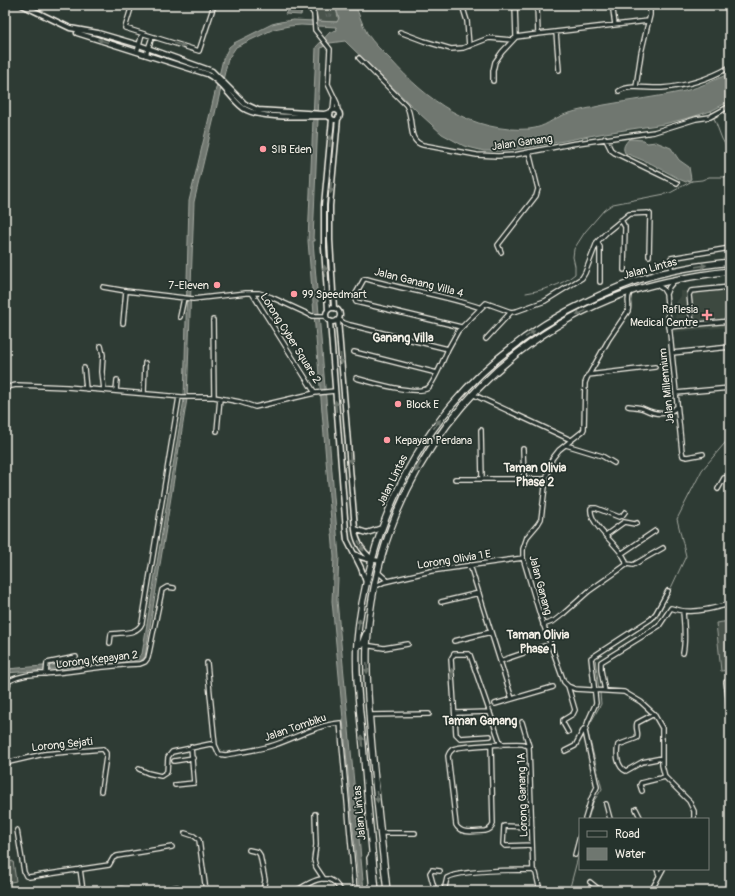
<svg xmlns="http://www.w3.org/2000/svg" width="735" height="896" font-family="Pangolin,sans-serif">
<defs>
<pattern id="grass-tufts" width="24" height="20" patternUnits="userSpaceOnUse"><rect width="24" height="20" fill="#48524c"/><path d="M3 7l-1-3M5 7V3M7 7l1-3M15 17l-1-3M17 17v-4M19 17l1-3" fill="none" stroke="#636b66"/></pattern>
</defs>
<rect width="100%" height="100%" fill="#2e3b34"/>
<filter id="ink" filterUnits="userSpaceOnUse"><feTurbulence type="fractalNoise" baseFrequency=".025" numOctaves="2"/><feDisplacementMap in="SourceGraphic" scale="8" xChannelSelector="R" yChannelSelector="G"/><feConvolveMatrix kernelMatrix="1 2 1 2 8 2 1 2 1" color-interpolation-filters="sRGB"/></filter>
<g filter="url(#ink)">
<path fill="#3c4841" d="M730,283V327L673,332L672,323L676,322L675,304L681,296V291H688V289L698,288V286Z"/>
<path fill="url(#grass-tufts)" stroke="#9ea29a" d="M312,5H335L339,21L336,22L318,21L316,12Z"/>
<path fill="#48524c" stroke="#9ea29a" d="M730,621V670L721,671L716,623Z
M13,861L16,881L5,883V863Z"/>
<path fill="#6f7770" stroke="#a4a8a0" d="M335,5H355C359,14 362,24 367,33C373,43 383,52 391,60C428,101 471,133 529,129C547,127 551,119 566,114C578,110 591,108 604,105C631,100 658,97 685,91C700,87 715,80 730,73V101L711,111L692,117L664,124L605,133L527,148L504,151H484L464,146L442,134L420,114L345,41L330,43L321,48L313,239H315V241H313L339,557L337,600L364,891H359L358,880L332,601L334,557L308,241L316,47L330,32L337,30L336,27L301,25L289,26L274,29L236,47L228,59L194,202L187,399L145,657L142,660L137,662L7,673L5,675V670L7,669L137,658L142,654L184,399L189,201L223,59L229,47L234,43L272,24L280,22L293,20L337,22L339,18Z
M289,9L302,10L301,15L285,14Z
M629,139L644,140L647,143L656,142L671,148L679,160L689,167L691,179L686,182L681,180L652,164L625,153C622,147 625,144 629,139Z"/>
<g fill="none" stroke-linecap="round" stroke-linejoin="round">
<path stroke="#a4a8a0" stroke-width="1" d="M711,111L713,115
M714,118L722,139L730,153
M689,181H692L702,180L709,177H725L730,172
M526,293C543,290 561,286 575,274V266L573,257L574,249L585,232L604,210L613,204L670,193L692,181
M599,690L595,658L657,618L686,556L677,519L702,470L730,437
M588,819L593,802L602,789L587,729L601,704L600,693
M569,891L580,850"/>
<defs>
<path id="minor" d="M132,5L125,28L199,51L214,5
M308,5L314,14L315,30L330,49L328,84L337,103L338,111
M462,5L467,21L469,46
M515,5L516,37
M537,5L538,34
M613,10L615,25
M400,32L424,41L451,49L463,48L489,38L512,40
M556,32L559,70
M137,52L142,34
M146,55L152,37
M359,58L406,105C415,119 406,141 423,145L477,155L498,156L514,155L571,144L654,132L696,119L710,117L730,106
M493,81V71L495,62L502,52L516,37L538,34L648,21
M636,87L641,53L650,15V5
M619,91C631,84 648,89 662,88C686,86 709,79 730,67
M333,110L334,99
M605,138L611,150L615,153L677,183
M621,220L625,227L624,270
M597,242L600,247V282
M501,252L498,245L536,196L538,189L529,152
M671,271V258L730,248
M674,281L669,287L666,294L682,452L683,456L687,457L703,454
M655,284L663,289L666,294
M103,287L126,291L193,299L246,293H259L271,297L308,314L312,316H326
M252,293L315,393
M630,293C626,300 630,304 628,311L609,339L587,378L585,383L584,429L583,431L559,450L552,459L546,479L541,519L538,524L527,537L523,549V558L540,615L564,682L568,686L575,689L624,692L641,702L654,714L662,728V765L665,777L689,801L694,811V819
M180,317L184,298
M339,319L344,323L350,325L448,349L458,331L486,303L511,312L517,311L545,301L582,278L585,273L597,242L607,232L629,214L648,213L650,214L649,256
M213,320L214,397
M123,323L126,291
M692,324L689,295L691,291L730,287
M461,327L356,302L354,297L364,279H367C405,290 444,295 481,308
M669,327L730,321
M486,339L511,312
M101,346L103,355L102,372L104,390
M354,352L437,373
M672,353L730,347
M84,368L86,389
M588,375L655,367
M356,378C370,382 417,396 428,388C434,383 444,358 448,349
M116,391L117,380
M5,393C6,386 11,386 17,385L67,387L182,397H214L240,402L255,407L315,393L335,391
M144,393L145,363
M676,393L730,388
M472,394L571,440
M628,406C633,407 640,407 644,409C656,415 667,416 677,407
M481,430L482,479
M217,431L220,398
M566,445L602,456L614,463
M523,449L524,479
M455,479H546
M718,489L724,478L730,477
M606,535L624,522L635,524L637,523
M621,554L655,531
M627,564L633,565L663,548
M470,565L512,699
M378,572L388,581
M374,587L384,582L431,571L523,558
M441,602L479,593
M543,625L554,621L563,614L589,591L626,565C628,551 588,527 591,508H596L619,517L622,516L625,512
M454,641L491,632
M110,643L111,634C122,632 137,635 142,623L179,397
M367,646H371L384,648L408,644
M683,653C686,639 684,625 683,611
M500,661L550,644
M207,663L215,745
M46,674L47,663L76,657
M726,682L730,712
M605,691L601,670V662L659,626L671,608C691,615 710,609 730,604
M5,701L9,681C24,673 38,675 54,673C83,670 111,665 140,664L145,662L148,658L162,590L167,587L174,588
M495,704L553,687
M455,713L490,712
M654,714L637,723C635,728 639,733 637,738L618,745C616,754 617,767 626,771L642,762L662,758
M369,715L429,714
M522,722L529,746
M568,732L563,723V720L573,714L575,710L568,686
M490,736L460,738L456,734L451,659L454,654H469L470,655L501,745
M491,746L493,824C492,828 490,830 485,831C475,831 461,835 456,825L448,756C449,753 450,751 453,749C459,746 515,743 523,744C524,745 528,746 529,746L533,870
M565,751L575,746L584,729
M174,761L193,758
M5,763L44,754L103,749L106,753V757L101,791
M139,769L148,773L161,776L167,772L168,757L172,752L210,744L215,745L219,754L225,755C241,752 259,750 274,745C296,738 316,725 340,723L355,891
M175,785L194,783L191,747
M642,791L640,785L641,783L665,777
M606,804L610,819
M636,809L641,819
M315,814L316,845L314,860L316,867L324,879
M585,819L591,799L597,787L585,731L588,721L596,703L591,658L651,619L656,613L668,591
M532,827L504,826L503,844L505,846L532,845
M17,830L24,872L26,876L29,877L109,865L113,858L117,856L172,847
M185,833L194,836L199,840L206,891
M381,833H415
M249,850L258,852L260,855L265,880L263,891
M372,853L369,858L372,891
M575,855L580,836
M80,869L83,891
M657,869L659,875
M533,870L536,873L540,891
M590,882L601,891
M112,891L122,889L128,891
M157,891L177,887
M296,891C306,885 324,872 335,883C338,886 339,889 342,891
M435,891L430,873L432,870L440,871
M444,891L447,878C458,870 516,870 533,870
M651,891L663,869"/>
<path id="tertiary" d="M22,5L70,28L98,33L139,45L212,71L245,104L258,110L306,113L324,114L331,112
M77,33L207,74C222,81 230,98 243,108C261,120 305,116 327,116L331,118
M330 115a5 5 0 1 1 10 0a5 5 0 1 1-10 0Z
M326 315a7 7 0 1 1 14 0a7 7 0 1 1-14 0Z
M334,308L330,240V206L338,118
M328,310L324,247V205L332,119
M338,320L355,529L367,533L382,528
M330,321L346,531L347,540L361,568L366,582
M355,529C356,542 362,551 372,559
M355,554C363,560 371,559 380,561"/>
<path id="trunk" d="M357,645L362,644L366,634
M376,891C371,843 367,794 363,746C360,711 355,676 357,642C359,614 365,586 372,560C404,443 480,351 590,300C609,291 628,282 648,277C675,269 702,265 730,262
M387,891C381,835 374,780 370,724C368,698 366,672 367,646C375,483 482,339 638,289C668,280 699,275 730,271"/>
</defs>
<use href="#minor" stroke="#f4f1e8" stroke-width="6"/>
<use href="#tertiary" stroke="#f4f1e8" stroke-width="7"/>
<use href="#trunk" stroke="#f4f1e8" stroke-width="8"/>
<use href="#minor" stroke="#26332d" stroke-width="3.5"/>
<use href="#tertiary" stroke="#26332d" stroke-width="4"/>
<use href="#trunk" stroke="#26332d" stroke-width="5.5"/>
</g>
<defs><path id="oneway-solid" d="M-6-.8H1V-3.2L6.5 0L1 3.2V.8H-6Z"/></defs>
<g fill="#6e766e">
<use href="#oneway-solid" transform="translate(103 41) rotate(-162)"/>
<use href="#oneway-solid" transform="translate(180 45) rotate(17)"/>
<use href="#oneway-solid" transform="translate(330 141) rotate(-85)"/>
<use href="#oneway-solid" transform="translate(331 188) rotate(94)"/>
<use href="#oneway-solid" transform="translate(701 266) rotate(-8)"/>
<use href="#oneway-solid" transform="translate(325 271) rotate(-95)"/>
<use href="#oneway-solid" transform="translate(581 313) rotate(154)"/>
<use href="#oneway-solid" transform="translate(530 334) rotate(-35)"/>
<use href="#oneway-solid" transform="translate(341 359) rotate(85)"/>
<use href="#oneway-solid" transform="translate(336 406) rotate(-94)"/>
<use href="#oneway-solid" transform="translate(437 424) rotate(-53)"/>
<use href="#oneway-solid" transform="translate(350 458) rotate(85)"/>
<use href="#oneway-solid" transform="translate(418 467) rotate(120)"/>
<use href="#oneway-solid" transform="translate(361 546) rotate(60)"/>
<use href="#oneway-solid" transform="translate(359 624) rotate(-82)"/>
<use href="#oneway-solid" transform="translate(367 668) rotate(89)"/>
<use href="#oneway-solid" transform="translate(452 674) rotate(-94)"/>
<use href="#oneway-solid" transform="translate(362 741) rotate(-95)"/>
<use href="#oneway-solid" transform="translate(377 797) rotate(84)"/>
</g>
</g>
<g fill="#ff9aa2" stroke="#26332d" stroke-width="1.5">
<circle cx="263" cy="149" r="4"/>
<circle cx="217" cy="285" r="4"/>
<circle cx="294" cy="294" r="4"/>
<path d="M705 309h4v4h4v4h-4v4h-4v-4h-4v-4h4z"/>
<circle cx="398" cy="404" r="4"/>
<circle cx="387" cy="440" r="4"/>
</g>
<g text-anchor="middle" stroke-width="3.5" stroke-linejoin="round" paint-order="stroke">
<g font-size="11" fill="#f4f1e8" stroke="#26332d">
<text transform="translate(522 142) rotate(-8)" y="4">Jalan Ganang</text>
<text transform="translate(650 268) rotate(-15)" y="4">Jalan Lintas</text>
<text transform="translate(419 282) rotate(14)" y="4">Jalan Ganang Villa 4</text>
<text transform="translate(291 338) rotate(58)" y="4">Lorong Cyber Square 2</text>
<text transform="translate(666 386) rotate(-96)" y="4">Jalan Millennium</text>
<text transform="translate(392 480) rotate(-64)" y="4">Jalan Lintas</text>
<text transform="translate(454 559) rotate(-9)" y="4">Lorong Olivia 1 E</text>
<text transform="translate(541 585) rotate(75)" y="4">Jalan Ganang</text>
<text transform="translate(97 659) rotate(-7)" y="4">Lorong Kepayan 2</text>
<text transform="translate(295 727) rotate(-19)" y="4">Jalan Tombiku</text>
<text transform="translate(62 744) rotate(-6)" y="4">Lorong Sejati</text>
<text transform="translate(522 795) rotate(-92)" y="4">Lorong Ganang 1A</text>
<text transform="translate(359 813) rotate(-95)" y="4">Jalan Lintas</text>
</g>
<g font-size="11" fill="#f4f1e8" stroke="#26332d" text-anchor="start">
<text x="271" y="153">SIB Eden</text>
<text x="209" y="289" text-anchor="end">7-Eleven</text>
<text x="302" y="298">99 Speedmart</text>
<text x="698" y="313" text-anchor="end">Raflesia<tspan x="698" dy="13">Medical Centre</tspan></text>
<text x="406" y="408">Block E</text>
<text x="395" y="444">Kepayan Perdana</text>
</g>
<g font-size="12" font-weight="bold" fill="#f4f1e8" stroke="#26332d">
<text x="403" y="342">Ganang Villa</text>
<text x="535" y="472">Taman Olivia<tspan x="535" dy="14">Phase 2</tspan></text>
<text x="538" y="639">Taman Olivia<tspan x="538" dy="14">Phase 1</tspan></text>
<text x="480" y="725">Taman Ganang</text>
</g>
</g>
<rect width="735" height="896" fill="none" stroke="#26332d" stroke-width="20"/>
<rect x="10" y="10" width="715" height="876" fill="none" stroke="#f4f1e8" stroke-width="1.5" filter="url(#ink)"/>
<rect x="579" y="818" width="130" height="52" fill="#26332d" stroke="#787f78"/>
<rect x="587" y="831" width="20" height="6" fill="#26332d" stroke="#787f78"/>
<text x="615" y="838" font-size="12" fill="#f4f1e8">Road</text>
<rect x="587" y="848" width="20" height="12" fill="#6f7770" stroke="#787f78"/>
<text x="615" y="858" font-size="12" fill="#f4f1e8">Water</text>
</svg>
